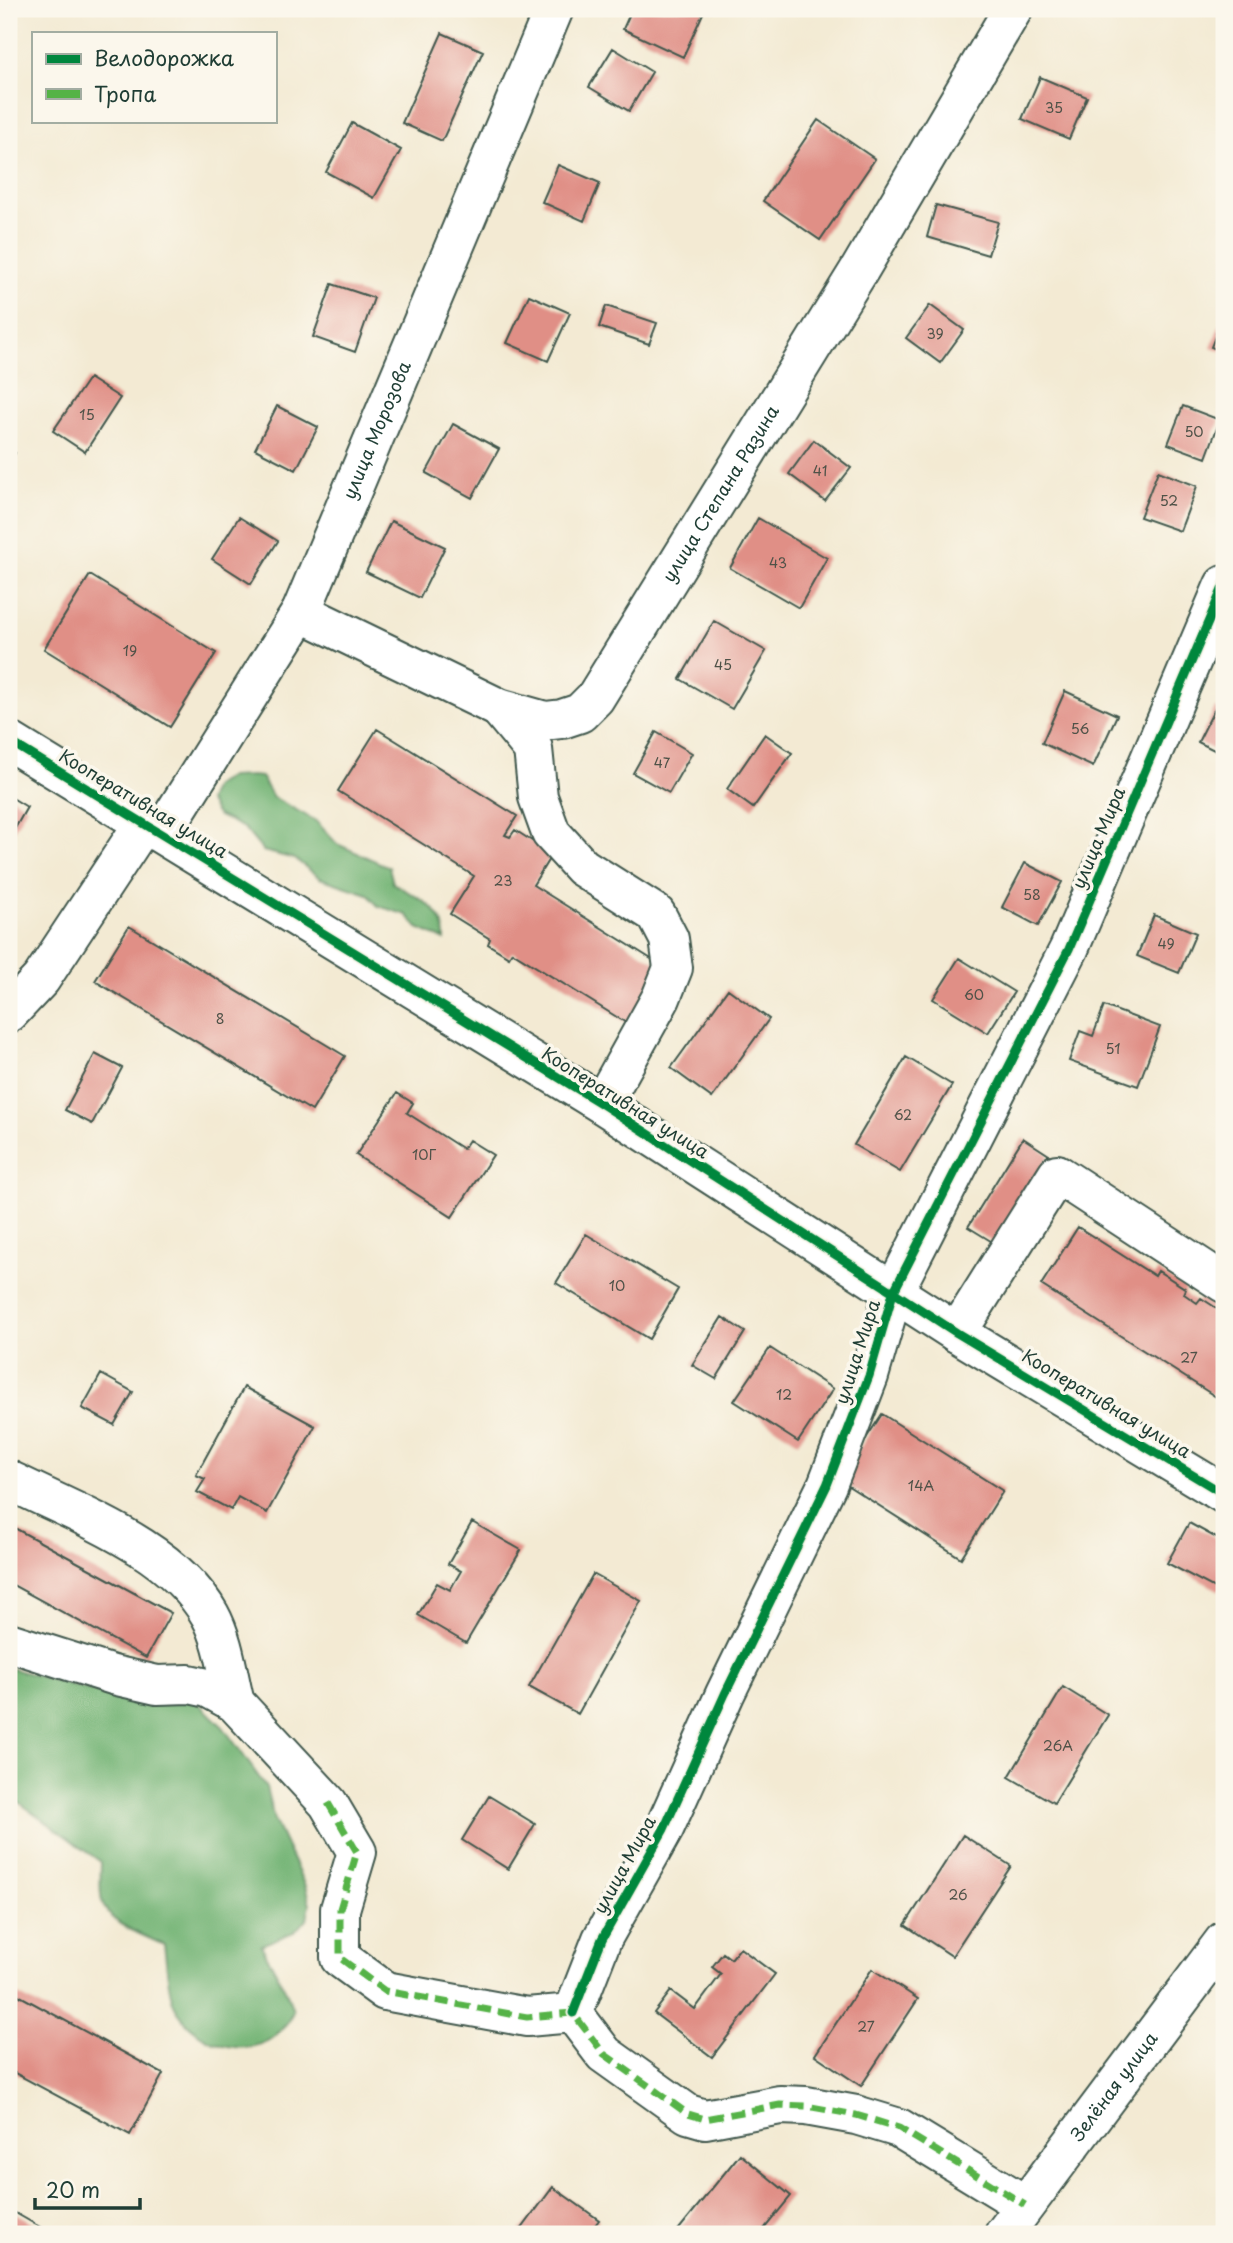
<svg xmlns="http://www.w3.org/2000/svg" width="1233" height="2243" font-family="'Playpen Sans',sans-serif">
<rect width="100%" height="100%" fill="#fbf7ec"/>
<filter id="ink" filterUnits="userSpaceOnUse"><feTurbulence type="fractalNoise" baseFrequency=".0143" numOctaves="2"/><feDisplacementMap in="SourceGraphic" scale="14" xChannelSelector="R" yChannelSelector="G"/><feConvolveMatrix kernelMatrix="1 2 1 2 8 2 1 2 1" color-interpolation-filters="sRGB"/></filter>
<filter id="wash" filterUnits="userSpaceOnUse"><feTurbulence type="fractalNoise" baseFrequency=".00686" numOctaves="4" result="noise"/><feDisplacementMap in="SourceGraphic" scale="28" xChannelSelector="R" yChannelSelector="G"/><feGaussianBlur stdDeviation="1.57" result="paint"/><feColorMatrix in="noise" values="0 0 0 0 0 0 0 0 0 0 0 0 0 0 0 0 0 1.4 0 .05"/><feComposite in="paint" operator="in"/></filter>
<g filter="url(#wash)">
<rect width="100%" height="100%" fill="#f3ead3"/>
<path fill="#77b678" stroke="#4b7a56" stroke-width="2" d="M252,776L261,777L273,797L316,821L337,844L389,867L393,883C418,899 446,907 445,940L418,928L407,915L378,906L368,894L320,878L295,859L263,851L244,828L217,815L208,801L214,786L230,777Z
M9,1668L108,1695L143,1687L184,1689L223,1727L266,1787L274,1820L305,1886L310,1904L307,1919L294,1932L261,1945L286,1991L293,2011C269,2069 195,2051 174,2004C167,1987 167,1963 164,1945C144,1935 108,1925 102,1901C99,1889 101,1874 101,1862L9,1795Z"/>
<g id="blocks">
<path fill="#e08f86" d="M632,9H705L683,57L623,29Z
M442,33L483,51L442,141L402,123Z
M613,48L652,72L629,111L589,87Z
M1040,77L1087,97L1069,139L1022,119Z
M818,120L875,159L820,240L763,201Z
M352,123L401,150L374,198L326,172Z
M558,165L600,183L584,221L542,202Z
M936,205L998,222L988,255L927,237Z
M332,284L374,298L355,352L313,337Z
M529,295L570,313L548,361L507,343Z
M930,305L964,330L940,363L906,338Z
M606,306L657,323L649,344L599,327Z
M1224,314V352L1211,347Z
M89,378L120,398L85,452L53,431Z
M277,406L318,427L296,470L255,449Z
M1183,406L1220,420L1206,458L1168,444Z
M453,424L499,449L472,498L426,473Z
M814,440L851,468L825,501L789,474Z
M9,450L15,453L9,467Z
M1158,471L1197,486L1180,531L1140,517Z
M239,517L278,541L251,584L212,559Z
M758,518L827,558L799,608L730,568Z
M391,521L445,547L420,598L366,572Z
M90,575L216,653L170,727L44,649Z
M714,621L766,651L732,709L680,679Z
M1065,691L1117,715L1093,767L1042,743Z
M1215,708L1224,712V755L1198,742Z
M377,729L517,816L505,835L510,837L515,830L552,854L533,885L664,967L628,1024L512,952L509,957L488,944L490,939L450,914L474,876L338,791Z
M656,732L692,753L669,793L633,773Z
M765,734L792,753L753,808L727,789Z
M9,796L27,807L9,839Z
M1025,863L1062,882L1038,926L1002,907Z
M1154,915L1196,933L1179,973L1137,956Z
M129,926L345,1056L312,1111L95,981Z
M959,958L1014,992L988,1033L933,999Z
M728,989L769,1019L712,1098L671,1068Z
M1104,1006L1160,1027L1138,1086L1069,1061L1080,1031L1093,1036Z
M95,1054L122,1068L92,1124L65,1110Z
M906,1057L952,1085L900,1172L854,1145Z
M397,1093L413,1103L407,1113L463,1149L469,1140L493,1155L452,1217L356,1155Z
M1023,1138L1049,1155L994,1243L968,1227Z
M1078,1227L1155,1276L1158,1271L1186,1289L1184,1294L1197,1303L1201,1298L1224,1313V1402L1041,1285Z
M586,1234L678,1289L649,1339L556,1283Z
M722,1317L745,1332L716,1379L692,1365Z
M770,1348L833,1389L798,1442L734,1401Z
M101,1374L133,1392L114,1425L82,1408Z
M244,1387L315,1426L267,1513L238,1497L231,1510L197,1492L205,1479L196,1475Z
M882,1414L1003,1491L961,1558L839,1480Z
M472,1522L521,1550L466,1643L418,1615L437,1583L450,1590L461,1571L448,1564Z
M1189,1523L1224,1542V1583L1220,1591L1167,1563Z
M9,1525L171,1613L146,1658L9,1583Z
M593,1574L641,1601L578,1714L529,1687Z
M1063,1687L1108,1715L1054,1803L1009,1777Z
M489,1796L535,1824L508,1869L462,1840Z
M963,1835L1011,1866L952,1956L905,1925Z
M740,1948L775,1974L712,2057L654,2013L671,1991L695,2009L721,1974L712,1967L723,1953L731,1959Z
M872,1969L918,1999L861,2086L815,2055Z
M9,1990L163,2074L130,2135L9,2070Z
M740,2154L791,2196L760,2234H675Z
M553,2187L599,2220L588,2234H518Z
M12,2211L52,2234H9Z"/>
</g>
</g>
<g filter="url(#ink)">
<use href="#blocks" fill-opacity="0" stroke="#3f574c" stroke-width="2"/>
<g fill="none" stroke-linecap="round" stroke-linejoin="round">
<defs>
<g id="minor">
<path id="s1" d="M301,612L499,708L545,721L562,719L580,713L595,698L860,269L1013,9"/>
<path d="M499,708L533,749L538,797L551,833L582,867L656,914L669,939L673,968L661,998L602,1104"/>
<path d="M9,741L602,1104L957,1333L1224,1494"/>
<path id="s2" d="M162,833L301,612L554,9"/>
<path d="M9,1013L41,979L144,823"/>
<path d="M957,1333L1057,1174L1224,1283"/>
<path d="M9,1480C76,1514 172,1547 210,1615C224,1640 228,1675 235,1703"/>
<path d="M9,1642L113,1675L157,1685L189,1684L208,1688L235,1703L328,1803L357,1852L340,1909V1958L385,1991L527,2017L573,2013"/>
<path d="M573,2013L602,1939L664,1829L725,1694L827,1485L869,1376L893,1293L1069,949L1224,585"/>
<path d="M573,2013L604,2054L688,2114L705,2119L780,2105L806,2106L856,2115L899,2128L1025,2205"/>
<path id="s3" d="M1004,2234L1224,1941"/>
</g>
</defs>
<use href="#minor" stroke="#3f574c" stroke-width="42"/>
<use href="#minor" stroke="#fff" stroke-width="38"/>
<path stroke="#55b346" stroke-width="7" stroke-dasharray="14 7" stroke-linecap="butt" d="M328,1803L357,1852L340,1909V1958L385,1991L527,2017L573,2013L604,2054L688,2114L705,2119L780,2105L806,2106L856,2115L899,2128L1025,2205"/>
<defs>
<path id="cycleway" d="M9,741L602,1104L957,1333L1224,1494
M573,2013L602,1939L664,1829L725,1694L827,1485L869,1376L893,1293L1069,949L1224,585"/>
</defs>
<use href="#cycleway" stroke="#fbf7ec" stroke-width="13"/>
<use href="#cycleway" stroke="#00873e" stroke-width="9"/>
</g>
</g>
<g text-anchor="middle" stroke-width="7" stroke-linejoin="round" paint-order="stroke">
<g font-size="14" fill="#4f5248">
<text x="1054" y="113">35</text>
<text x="935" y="339">39</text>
<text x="87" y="420">15</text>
<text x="1194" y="437">50</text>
<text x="820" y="476">41</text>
<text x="1169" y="506">52</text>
<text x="778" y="568">43</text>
<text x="130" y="656">19</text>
<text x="723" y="670">45</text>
<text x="1080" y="734">56</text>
<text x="662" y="768">47</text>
<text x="503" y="886">23</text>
<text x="1032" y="900">58</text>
<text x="1166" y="949">49</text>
<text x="974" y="1000">60</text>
<text x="220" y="1024">8</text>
<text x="1113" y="1054">51</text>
<text x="903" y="1120">62</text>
<text x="424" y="1160">10Г</text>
<text x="617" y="1291">10</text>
<text x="1189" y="1363">27</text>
<text x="784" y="1400">12</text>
<text x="921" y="1491">14А</text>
<text x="1058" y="1751">26А</text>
<text x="958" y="1900">26</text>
<text x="866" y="2032">27</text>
</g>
<g font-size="18" fill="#1f3d34" stroke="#fbf7ec">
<text dy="6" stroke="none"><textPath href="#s2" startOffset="458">улица Морозова</textPath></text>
<text dy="6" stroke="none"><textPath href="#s1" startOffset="565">улица Степана Разина</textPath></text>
<text transform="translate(143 804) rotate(31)" y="6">Кооперативная улица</text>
<text transform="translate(1099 838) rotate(-67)" y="6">улица Мира</text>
<text transform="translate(625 1103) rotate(32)" y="6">Кооперативная улица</text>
<text transform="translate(858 1352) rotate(-72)" y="6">улица Мира</text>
<text transform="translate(1106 1404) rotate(31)" y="6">Кооперативная улица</text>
<text transform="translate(625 1865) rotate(-61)" y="6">улица Мира</text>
<text dy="6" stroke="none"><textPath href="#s3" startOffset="184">Зелёная улица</textPath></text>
</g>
</g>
<rect width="1233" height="2243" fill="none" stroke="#fbf7ec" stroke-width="35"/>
<rect x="32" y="32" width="245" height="91" fill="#fbf7ec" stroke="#a3ada2" stroke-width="2"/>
<rect x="46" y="54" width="35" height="10" fill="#00873e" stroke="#a3ada2" stroke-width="2"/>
<text x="94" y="66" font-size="21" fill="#1f3d34">Велодорожка</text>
<rect x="46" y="89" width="35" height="10" fill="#55b346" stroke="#a3ada2" stroke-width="2"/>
<text x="94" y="102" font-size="21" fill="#1f3d34">Тропа</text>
<path d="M35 2198v10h105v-10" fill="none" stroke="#1f3d34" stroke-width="3.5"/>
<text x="46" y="2198" font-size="21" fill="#1f3d34" stroke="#fbf7ec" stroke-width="5" paint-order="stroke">20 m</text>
</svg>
